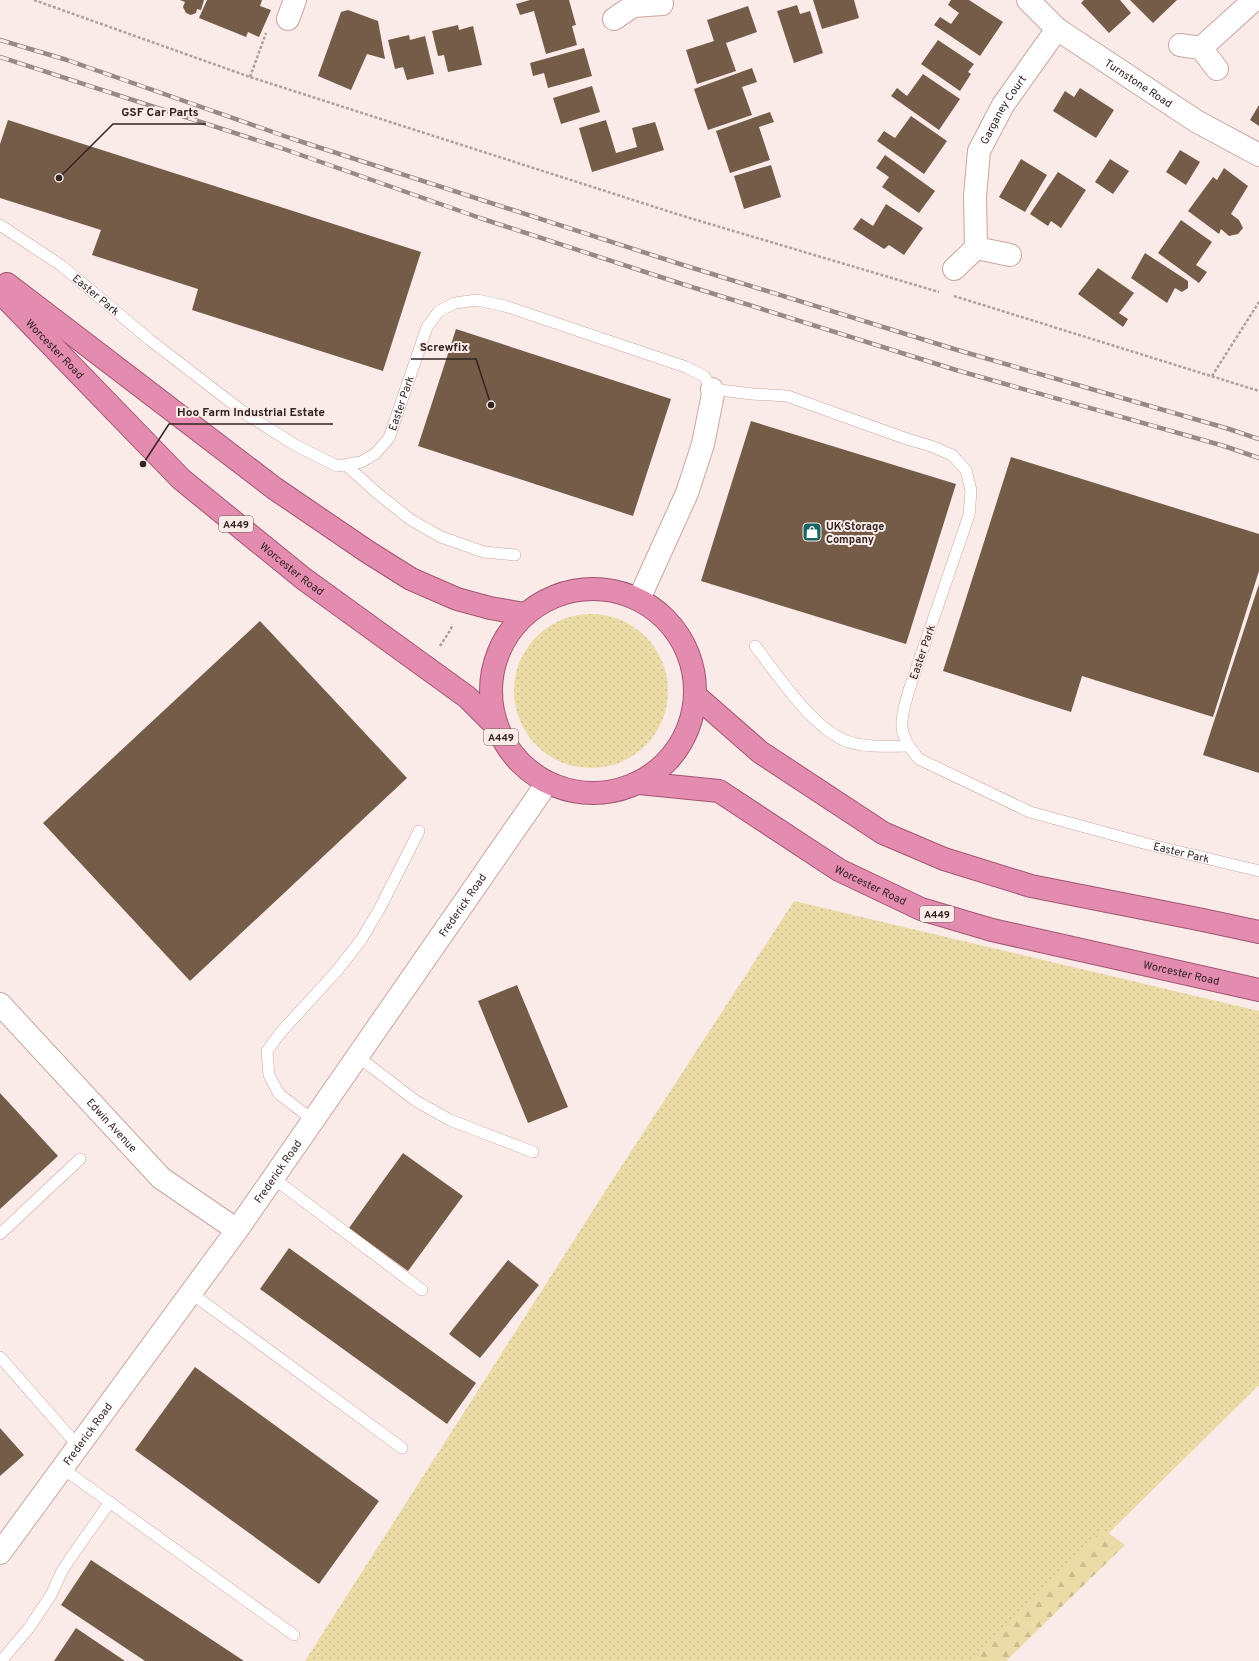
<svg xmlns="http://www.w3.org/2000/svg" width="1259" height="1661" font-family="Overpass,sans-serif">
<defs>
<pattern id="grass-dots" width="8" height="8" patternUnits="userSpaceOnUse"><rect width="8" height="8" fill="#ebdca7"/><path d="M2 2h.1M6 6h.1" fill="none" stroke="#cabd8f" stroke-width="1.8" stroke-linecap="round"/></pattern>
<pattern id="forest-firs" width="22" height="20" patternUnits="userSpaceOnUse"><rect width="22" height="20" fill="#ebdca7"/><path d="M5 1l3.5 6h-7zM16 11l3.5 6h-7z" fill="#cabd8f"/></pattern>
</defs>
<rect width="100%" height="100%" fill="#faebe8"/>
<path fill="url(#grass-dots)" d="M514 691a77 77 0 1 1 154 0a77 77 0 1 1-154 0Z
M794,901L1259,1011V1385L979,1661H305L606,1190Z"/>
<path fill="url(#forest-firs)" d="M1103,1529L1125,1545L1006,1661H971Z"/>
<path fill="#745c49" d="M180,0H204L201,10L197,9L196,13L191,15L186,13L183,7L185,2Z
M207,0H262L260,6L271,10L259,37L248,32L246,37L199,18Z
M530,0H569L576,25L572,26L577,45L546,54L534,11L520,15L516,4Z
M813,0H854L859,18L822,29Z
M951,0H969L1003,22L980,56L934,25L940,17L951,24L959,13L948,5Z
M1084,0H1120L1131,13L1109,33L1081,3Z
M1130,0H1177L1153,23Z
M797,5L800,14L810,11L823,53L794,63L777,11Z
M748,6L757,32L726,43L736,71L697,84L686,50L714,41L707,20Z
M348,10L378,21L385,59L367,54L351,90L318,76L341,12Z
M458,25L459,30L473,26L482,65L448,72L444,55L438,56L432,31Z
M409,35L410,40L425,36L434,74L407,80L403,67L395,69L388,40Z
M938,40L974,64L968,72L971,74L960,91L921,64Z
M584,48L592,76L548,88L544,73L533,76L530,63Z
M752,68L757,82L742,87L752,115L708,130L694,89Z
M923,74L960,99L939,130L891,96L897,88L907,96Z
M592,86L600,112L561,124L553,98Z
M1080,88L1114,110L1096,138L1053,111L1065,91L1074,97Z
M1259,105V126L1250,120Z
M770,112L774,122L759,127L770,160L730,173L716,131Z
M911,116L947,141L924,174L877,141L884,131L895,138Z
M8,120L421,252L383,371L192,310L198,289L92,255L101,230L0,198V144Z
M606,120L616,153L637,147L632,128L655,122L664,150L592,172L579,128Z
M1180,150L1200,162L1186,185L1166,172Z
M885,155L935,191L919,213L882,187L889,177L876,168Z
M1021,159L1047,175L1025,212L999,197Z
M1110,159L1129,171L1113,194L1095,182Z
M771,165L781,197L744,209L734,176Z
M1224,168L1248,186L1231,214L1239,220L1243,228L1238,234L1229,236L1221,229L1219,234L1188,211L1213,177L1217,180Z
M1058,172L1086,190L1061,228L1051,221L1048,226L1030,214Z
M886,204L923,228L904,255L889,245L884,249L853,229L861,218L873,226Z
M1181,220L1212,242L1196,265L1207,272L1199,283L1158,253Z
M1145,253L1188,281V288L1182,292L1175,288L1167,303L1131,278Z
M1098,268L1134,293L1119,313L1128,319L1123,327L1078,294Z
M456,329L671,399L633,516L418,446Z
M751,421L956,484L906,644L701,581Z
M1011,457L1259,534V571L1213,717L1082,676L1071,712L943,671Z
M1259,584V773L1203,755Z
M260,621L407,778L190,981L43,823Z
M517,985L568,1107L528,1123L478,1001Z
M0,1093L58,1156L0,1209Z
M403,1153L463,1196L408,1271L349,1228Z
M289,1248L476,1383L447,1424L260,1289Z
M508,1260L539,1285L480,1358L449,1334Z
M195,1367L379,1501L319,1584L135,1450Z
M0,1428L24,1455L0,1476Z
M91,1560L244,1661H145L61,1605Z
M76,1628L125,1661H54Z"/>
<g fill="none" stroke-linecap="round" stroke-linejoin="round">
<defs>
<g id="service">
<path id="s1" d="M0,225L62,266L150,340L246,414L295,445L337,466L361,462L375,454L389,438L427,327L439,311L455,303L477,300L505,306L686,367L704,376L712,389L752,394L787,396L907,439L931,446L952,455L966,470L971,491L969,515L909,690C900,722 896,733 919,759L1030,812L1147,844L1259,871"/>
<path d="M346,465L377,493L411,520L441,537L484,552L515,555"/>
<path d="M755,646C777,674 812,728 846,741C865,748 888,746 907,746"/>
<path d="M357,1056L416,1101L450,1120L533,1152"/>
<path d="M313,1120L279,1094L269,1075L267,1051L281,1032L336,972L361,940L380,908L419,831"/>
<path d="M273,1178L422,1290"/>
<path d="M0,1234L80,1159"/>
<path d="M191,1293L402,1448"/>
<path d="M0,1357L78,1446"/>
<path d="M62,1468L294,1635"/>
<path d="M1,1661L29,1628L51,1595L62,1571L74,1553L110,1502"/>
</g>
<g id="minor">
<path id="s2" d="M1028,0L1057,29L1196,121L1259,155"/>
<path d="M288,19L295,0"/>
<path d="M614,19L633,6L662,4"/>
<path d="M1180,45L1201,48L1217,69"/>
<path d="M1201,48L1254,0"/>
<path id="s3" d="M976,248L975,196L979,151L1003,105L1057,29"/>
<path d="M954,269L976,248L1010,255"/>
<path d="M639,599L687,493L703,444L713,394L712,389"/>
<path id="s4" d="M0,1004L161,1178L237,1230"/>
<path id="s5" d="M0,1553L237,1230L547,783"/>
</g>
<g id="trunk">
<path d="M7,284L274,488L368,552L411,579L457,599L490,608L524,614"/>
<path id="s6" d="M0,292L181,479L304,579L467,697L497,727"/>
<circle cx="593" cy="691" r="102"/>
<path d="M696,696L760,752L883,833L944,859L1031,886L1198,919L1259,932"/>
<path id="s7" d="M639,783L719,791L839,870L921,909L992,930L1259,990"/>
</g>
</defs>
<use href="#service" stroke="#c9a6a0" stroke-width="12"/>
<use href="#minor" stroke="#c9a6a0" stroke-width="24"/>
<use href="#trunk" stroke="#a15572" stroke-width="24"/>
<path stroke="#afa09d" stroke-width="2.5" stroke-dasharray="3 2" stroke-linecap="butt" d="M34,0L250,77L683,216L939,292
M250,77L266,33
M954,296L1259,391
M1212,376L1259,302
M440,646L451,629L452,624"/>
<use href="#service" stroke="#fff" stroke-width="11"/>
<use href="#minor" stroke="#fff" stroke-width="22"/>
<use href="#trunk" stroke="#e48cb0" stroke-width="22"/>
<defs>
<path id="rail" d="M0,40L67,60L290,138L680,264L954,349L1229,429L1259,439
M0,57L281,148L480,218L679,283L956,370L1224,446L1259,458"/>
</defs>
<use href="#rail" stroke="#978986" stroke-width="4.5"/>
<use href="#rail" stroke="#faebe8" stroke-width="3" stroke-dasharray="9" stroke-linecap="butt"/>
</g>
<defs>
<symbol id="shop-square" viewBox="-11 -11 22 22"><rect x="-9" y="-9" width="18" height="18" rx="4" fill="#186663" stroke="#faebe8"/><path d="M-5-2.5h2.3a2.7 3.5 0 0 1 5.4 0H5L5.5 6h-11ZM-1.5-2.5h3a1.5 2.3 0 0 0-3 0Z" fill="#fff"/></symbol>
</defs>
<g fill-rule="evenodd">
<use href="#shop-square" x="801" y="521" width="22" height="22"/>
</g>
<g text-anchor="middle" stroke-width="4" stroke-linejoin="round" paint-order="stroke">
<g fill="#faebe8" stroke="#6e605d" stroke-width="1">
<rect x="219" y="516" width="34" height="16" rx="3"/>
<rect x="484" y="729" width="34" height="16" rx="3"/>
<rect x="920" y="906" width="34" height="16" rx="3"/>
</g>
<g font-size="10" font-weight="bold" fill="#322422">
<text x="236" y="528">A449</text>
<text x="501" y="741">A449</text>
<text x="937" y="918">A449</text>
</g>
<g font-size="11" fill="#322422" stroke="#faebe8">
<text dy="4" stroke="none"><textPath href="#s2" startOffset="139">Turnstone Road</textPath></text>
<text dy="4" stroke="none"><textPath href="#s3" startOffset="145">Garganey Court</textPath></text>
<text dy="4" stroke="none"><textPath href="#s1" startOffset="119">Easter Park</textPath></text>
<text dy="4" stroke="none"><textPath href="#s6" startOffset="79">Worcester Road</textPath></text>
<text dy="4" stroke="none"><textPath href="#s1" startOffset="514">Easter Park</textPath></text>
<text dy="4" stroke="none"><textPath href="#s6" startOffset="403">Worcester Road</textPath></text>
<text transform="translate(922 652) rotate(-71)" y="4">Easter Park</text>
<text dy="4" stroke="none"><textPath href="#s1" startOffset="1766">Easter Park</textPath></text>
<text dy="4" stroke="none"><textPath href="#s7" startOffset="259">Worcester Road</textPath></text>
<text dy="4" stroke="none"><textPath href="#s5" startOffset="796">Frederick Road</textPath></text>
<text dy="4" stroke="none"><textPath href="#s7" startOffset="583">Worcester Road</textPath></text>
<text dy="4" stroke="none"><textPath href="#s4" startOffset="165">Edwin Avenue</textPath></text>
<text dy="4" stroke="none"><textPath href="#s5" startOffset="472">Frederick Road</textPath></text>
<text dy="4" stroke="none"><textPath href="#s5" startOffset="148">Frederick Road</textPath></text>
</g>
<g font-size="11" font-weight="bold" fill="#322422" stroke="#faebe8" text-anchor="start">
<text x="826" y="530">UK Storage<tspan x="826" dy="13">Company</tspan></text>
</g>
</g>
<path fill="none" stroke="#322422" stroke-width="1.5" d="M59 178L113 124H206M491 405L476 359H411M143 464L169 424H333"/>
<g fill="#322422" stroke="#faebe8" stroke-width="1.5">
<circle cx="59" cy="178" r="4"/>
<circle cx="491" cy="405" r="4"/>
<circle cx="143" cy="464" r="4"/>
</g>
<g font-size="12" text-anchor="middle" font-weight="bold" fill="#322422" stroke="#faebe8" stroke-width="4" stroke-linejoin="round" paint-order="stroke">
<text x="160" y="116">GSF Car Parts</text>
<text x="444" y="351">Screwfix</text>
<text x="251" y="416">Hoo Farm Industrial Estate</text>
</g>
</svg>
